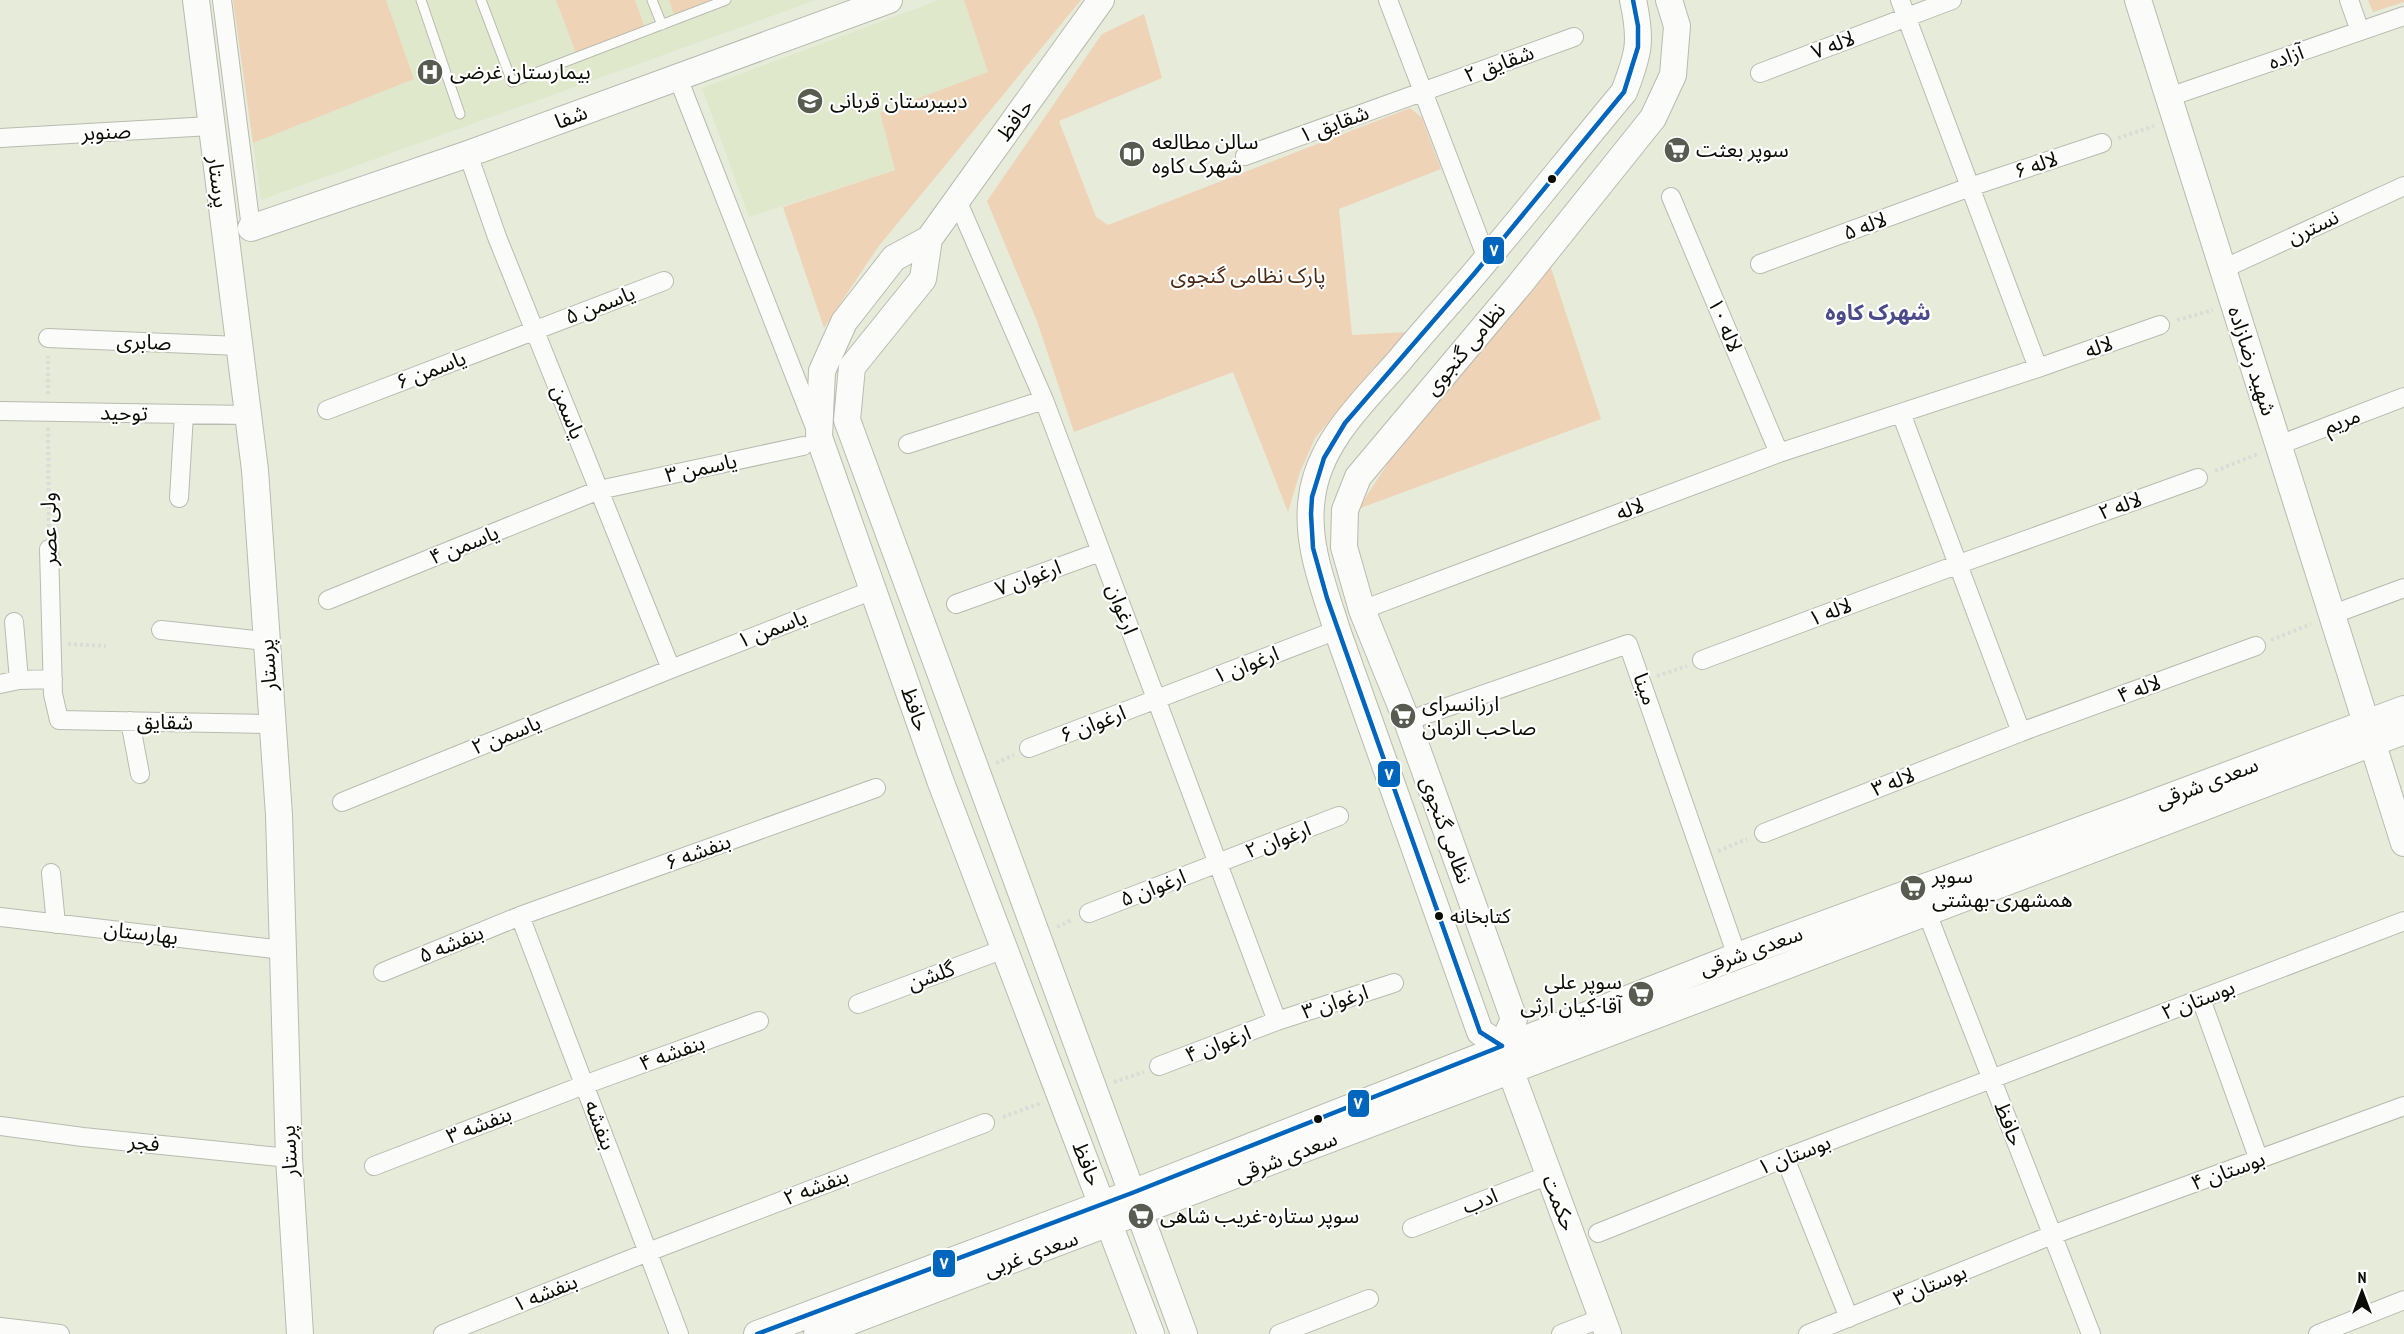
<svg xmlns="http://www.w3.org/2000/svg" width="2404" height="1334" font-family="'PT Sans Narrow','Noto Sans Arabic',sans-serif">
<rect width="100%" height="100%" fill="#e6ebda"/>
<path fill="#e0e8cc" d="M233,0H816L261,200Z
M939,0H964L989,72L880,113L895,170L749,217L702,88Z"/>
<path fill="#efd3b7" d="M233,0H386L414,79L253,143Z
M556,0H635L645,28L576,53Z
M669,0H724L675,18Z
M964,0H1081L878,247L824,328L783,207L895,170L880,113L988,72Z
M2368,0H2404V2L2373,12Z
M1144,14L1162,78L1059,121L1096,217L1108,225L1410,108L1422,118L1441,169L1339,209L1352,335L1408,332L1372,370L1315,438L1300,472L1288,512L1233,372L1074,432L1037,321L987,201L1102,34Z
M1549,262L1601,419L1358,509L1394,454Z"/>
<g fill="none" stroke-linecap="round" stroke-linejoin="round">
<defs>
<path id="lane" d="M421,0L460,114
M481,0L512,82L726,0
M652,0L662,25"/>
<path id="street" d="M222,0L251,228
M1388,0L1487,259
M1900,0L2038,368
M2349,0L2360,31
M1760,73L1952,0
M678,78L816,430
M2169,97L2404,16
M0,138L211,126
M468,154L497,237L671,669
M1245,156L1574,37
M1671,197L1779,453
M957,200L1044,400L1277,1021
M1760,264L1970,187L2102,143
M2223,269L2404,186
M48,338L239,346
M327,410L664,281
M0,411L248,415
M1901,413L2021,732
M908,444L1044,400
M2279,445L2404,397
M179,498L184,414
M49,549L53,694L59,720L272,724
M328,600L599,490L803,446
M956,604L1100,552
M1362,610L1779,453L2038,368L2160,325
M2331,615L2404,588
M14,622L19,680
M161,630L266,641
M1702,660L1959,564L2198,478
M0,684L19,680L53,679
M130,721L140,774
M1407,721L1628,644L1737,956
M1029,748L1337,630
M342,802L671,669L873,590
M1764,833L2021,732L2256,646
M51,873L56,924
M1089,913L1339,816
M1927,913L2091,1334
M520,916L679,1334
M0,917L283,950
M383,972L520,916L876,788
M2201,999L2259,1160
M858,1004L1004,949
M1159,1066L1277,1021L1394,983
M0,1126L83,1137L289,1158
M1785,1158L1849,1318
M374,1166L584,1085L759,1021
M1412,1228L1549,1175
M1598,1233L1785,1158L2404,921
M0,1327L60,1334
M443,1334L648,1252L985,1123
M1279,1334L1369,1299
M1561,1334L1602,1318
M1808,1334L2052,1235L2404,1106
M2318,1334L2404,1300"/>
<path id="secondary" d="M196,0L255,470L279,815L289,1158L300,1334
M1101,0L929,239L894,258L844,322L822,371L819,437L940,780L1151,1334
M2138,0L2404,843
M251,228L468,154L889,0
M929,239L923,279L852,367L847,420L1184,1334
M1502,1046L1480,1032L1337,630C1324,588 1305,542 1312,497C1319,442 1364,401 1399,361C1427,327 1457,295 1485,261C1532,206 1577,148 1624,92C1639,53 1642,41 1633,0
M1502,1046L1514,1019L1407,721L1362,610L1344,547L1345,510L1358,477L1520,284L1653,118L1673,75L1677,26L1669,0
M1505,1056L1608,1334
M757,1334L1132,1193L1737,956L2129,812L2404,709
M817,1334L2404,731"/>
</defs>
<use href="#lane" stroke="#b8bbaf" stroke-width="11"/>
<use href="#street" stroke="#b8bbaf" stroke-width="20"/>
<use href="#secondary" stroke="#b8bbaf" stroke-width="28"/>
<path stroke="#dadcd7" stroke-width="4" stroke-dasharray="3 3" stroke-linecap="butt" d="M2118,138L2154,126
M2177,320L2213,310
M48,394V356
M48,428L49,532
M2215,471L2258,454
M2271,640L2311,624
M68,644L106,646
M1657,676L1687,666
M996,763L1014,755
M1718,851L1747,839
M1057,927L1072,920
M1114,1082L1144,1072
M1003,1117L1041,1103"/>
<use href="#lane" stroke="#fbfcf9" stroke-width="9"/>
<use href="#street" stroke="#fbfcf9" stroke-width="18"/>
<use href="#secondary" stroke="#fbfcf9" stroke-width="26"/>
<defs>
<path id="bus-1" d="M1502,1046L1480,1032L1327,598L1313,548L1311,514L1312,497L1324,458L1345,423L1474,274L1624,92L1638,47V26L1633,0
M757,1334L1132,1193L1502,1046"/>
</defs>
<use href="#bus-1" stroke="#fff" stroke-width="9"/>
<use href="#bus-1" stroke="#0065bd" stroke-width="4.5"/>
</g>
<defs>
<symbol id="hospital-disc" viewBox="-11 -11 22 22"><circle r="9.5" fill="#585b4f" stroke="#fff"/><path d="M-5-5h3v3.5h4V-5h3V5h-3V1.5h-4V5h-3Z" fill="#fff"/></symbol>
<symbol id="school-disc" viewBox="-11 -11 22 22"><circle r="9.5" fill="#585b4f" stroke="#fff"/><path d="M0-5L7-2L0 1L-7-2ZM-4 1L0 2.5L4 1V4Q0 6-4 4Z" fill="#fff"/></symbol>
<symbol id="supermarket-disc" viewBox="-11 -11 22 22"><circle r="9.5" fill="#585b4f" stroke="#fff"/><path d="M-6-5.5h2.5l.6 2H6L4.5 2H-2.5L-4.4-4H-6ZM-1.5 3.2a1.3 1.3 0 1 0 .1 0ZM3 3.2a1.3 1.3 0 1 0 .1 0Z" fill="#fff"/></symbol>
<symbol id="library-disc" viewBox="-11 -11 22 22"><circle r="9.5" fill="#585b4f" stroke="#fff"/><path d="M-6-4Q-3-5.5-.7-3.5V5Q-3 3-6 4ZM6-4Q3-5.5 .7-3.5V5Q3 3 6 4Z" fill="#fff"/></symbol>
</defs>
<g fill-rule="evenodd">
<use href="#hospital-disc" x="415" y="57" width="30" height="30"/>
<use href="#school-disc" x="795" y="86" width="30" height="30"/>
<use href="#supermarket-disc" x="1662" y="135" width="30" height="30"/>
<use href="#library-disc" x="1117" y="139" width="30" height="30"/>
<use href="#supermarket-disc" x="1388" y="701" width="30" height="30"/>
<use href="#supermarket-disc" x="1898" y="873" width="30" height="30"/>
<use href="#supermarket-disc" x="1626" y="979" width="30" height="30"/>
<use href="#supermarket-disc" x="1126" y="1201" width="30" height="30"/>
</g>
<g fill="#0b0d04" stroke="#fff" stroke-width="2">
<circle cx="1552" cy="179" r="5"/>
<circle cx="1439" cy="916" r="5"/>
<circle cx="1318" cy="1119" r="5"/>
</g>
<g text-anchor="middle" stroke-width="4.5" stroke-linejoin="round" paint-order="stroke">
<g font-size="20" fill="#0b0d04" stroke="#fff" text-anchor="start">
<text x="1450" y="923">کتابخانه</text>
</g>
<g font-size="21" fill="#0b0d04" stroke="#fff">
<text transform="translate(1833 45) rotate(-21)" y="7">لاله ۷</text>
<text transform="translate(2286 57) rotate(-19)" y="7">آزاده</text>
<text transform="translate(1499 64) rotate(-20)" y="7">شقایق ۲</text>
<text transform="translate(571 117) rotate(-20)" y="7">شفا</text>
<text transform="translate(1015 120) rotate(-54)" y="7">حافظ</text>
<text transform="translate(1334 124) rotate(-20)" y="7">شقایق ۱</text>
<text transform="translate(106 132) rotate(-3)" y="7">صنوبر</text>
<text transform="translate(2036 165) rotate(-19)" y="7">لاله ۶</text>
<text transform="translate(218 182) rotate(83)" y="7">پرستار</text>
<text transform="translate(1865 226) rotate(-20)" y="7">لاله ۵</text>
<text transform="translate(2313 227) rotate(-25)" y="7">نسترن</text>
<text transform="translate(600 305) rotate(-21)" y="7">یاسمن ۵</text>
<text transform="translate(1725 325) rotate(67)" y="7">لاله ۱۰</text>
<text transform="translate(144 342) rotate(2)" y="7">صابری</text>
<text transform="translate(2099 347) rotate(-19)" y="7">لاله</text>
<text transform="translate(1465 349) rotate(-50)" y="7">نظامی گنجوی</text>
<text transform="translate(2252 361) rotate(72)" y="7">شهید رضازاده</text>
<text transform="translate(431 370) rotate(-21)" y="7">یاسمن ۶</text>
<text transform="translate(568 412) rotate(68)" y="7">یاسمن</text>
<text transform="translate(124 413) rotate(1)" y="7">توحید</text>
<text transform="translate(2342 421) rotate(-21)" y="7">مریم</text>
<text transform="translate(701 468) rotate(-12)" y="7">یاسمن ۳</text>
<text transform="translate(2120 506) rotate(-20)" y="7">لاله ۲</text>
<text transform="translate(1630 509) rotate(-21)" y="7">لاله</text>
<text transform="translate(49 529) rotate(-91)" y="7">ولی عصر</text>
<text transform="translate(464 545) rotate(-22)" y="7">یاسمن ۴</text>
<text transform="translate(1028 578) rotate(-20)" y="7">ارغوان ۷</text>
<text transform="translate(1122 609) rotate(69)" y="7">ارغوان</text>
<text transform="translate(1830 612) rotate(-21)" y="7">لاله ۱</text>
<text transform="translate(772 629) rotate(-21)" y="7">یاسمن ۱</text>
<text transform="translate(268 665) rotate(-94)" y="7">پرستار</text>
<text transform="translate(1246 665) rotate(-21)" y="7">ارغوان ۱</text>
<text transform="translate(1645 689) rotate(70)" y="7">مینا</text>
<text transform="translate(2139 689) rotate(-20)" y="7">لاله ۴</text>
<text transform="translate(915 709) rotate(71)" y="7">حافظ</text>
<text transform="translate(165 722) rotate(1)" y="7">شقایق</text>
<text transform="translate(1093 724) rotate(-21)" y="7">ارغوان ۶</text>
<text transform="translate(506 735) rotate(-22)" y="7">یاسمن ۲</text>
<text transform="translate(1893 782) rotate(-22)" y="7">لاله ۳</text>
<text transform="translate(2207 783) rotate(-21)" y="7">سعدی شرقی</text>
<text transform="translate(1446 830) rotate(70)" y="7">نظامی گنجوی</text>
<text transform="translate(1278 840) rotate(-21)" y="7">ارغوان ۲</text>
<text transform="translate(698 852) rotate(-20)" y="7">بنفشه ۶</text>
<text transform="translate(1153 888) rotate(-21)" y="7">ارغوان ۵</text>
<text transform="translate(141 933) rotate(7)" y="7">بهارستان</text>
<text transform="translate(451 944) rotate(-22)" y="7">بنفشه ۵</text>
<text transform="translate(1751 951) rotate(-20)" y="7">سعدی شرقی</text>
<text transform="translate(931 976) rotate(-20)" y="7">گلشن</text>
<text transform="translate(2198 1000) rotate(-21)" y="7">بوستان ۲</text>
<text transform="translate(1335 1002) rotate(-18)" y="7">ارغوان ۳</text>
<text transform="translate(1218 1044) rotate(-21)" y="7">ارغوان ۴</text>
<text transform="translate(672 1053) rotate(-20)" y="7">بنفشه ۴</text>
<text transform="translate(2009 1124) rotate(69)" y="7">حافظ</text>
<text transform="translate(479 1125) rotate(-21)" y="7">بنفشه ۳</text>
<text transform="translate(600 1125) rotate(69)" y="7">بنفشه</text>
<text transform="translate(144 1143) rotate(6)" y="7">فجر</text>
<text transform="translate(289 1151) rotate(-93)" y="7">پرستار</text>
<text transform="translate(1794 1155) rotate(-21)" y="7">بوستان ۱</text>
<text transform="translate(1286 1157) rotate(-21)" y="7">سعدی شرقی</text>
<text transform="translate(1087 1164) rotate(69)" y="7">حافظ</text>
<text transform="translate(2228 1171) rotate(-20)" y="7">بوستان ۴</text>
<text transform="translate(816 1187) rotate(-21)" y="7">بنفشه ۲</text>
<text transform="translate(1480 1201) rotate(-21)" y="7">ادب</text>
<text transform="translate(1559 1203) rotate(69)" y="7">حکمت</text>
<text transform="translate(1031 1254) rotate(-20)" y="7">سعدی غربی</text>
<text transform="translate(1930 1285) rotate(-22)" y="7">بوستان ۳</text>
<text transform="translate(545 1293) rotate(-22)" y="7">بنفشه ۱</text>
</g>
<g font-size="21" fill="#0b0d04" stroke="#fff" text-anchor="start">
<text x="450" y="79">بیمارستان غرضی</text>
<text x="830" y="108">دببیرستان قربانی</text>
<text x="1152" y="149">سالن مطالعه<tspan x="1152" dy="24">شهرک کاوه</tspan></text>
<text x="1696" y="157">سوپر بعثت</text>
<text x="1422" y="711">ارزانسرای<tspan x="1422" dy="24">صاحب الزمان</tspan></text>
<text x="1932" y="883">سوپر<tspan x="1932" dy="24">همشهری-بهشتی</tspan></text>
<text x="1622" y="989" text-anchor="end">سوپر علی<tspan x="1622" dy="24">آقا-کیان ارثی</tspan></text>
<text x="1160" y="1223">سوپر ستاره-غریب شاهی</text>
</g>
<g font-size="21" fill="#492a14" stroke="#fff">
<text x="1248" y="283">پارک نظامی گنجوی</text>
</g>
<g font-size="22" font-weight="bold" fill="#4a4b88" stroke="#fff">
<text x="1878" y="320">شهرک کاوه</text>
</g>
</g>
<g stroke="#fff" stroke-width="2">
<rect x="1482" y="236" width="23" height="29" rx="6" fill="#0065bd"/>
<rect x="1377" y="760" width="24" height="28" rx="6" fill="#0065bd"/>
<rect x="1347" y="1089" width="23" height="29" rx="6" fill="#0065bd"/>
<rect x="932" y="1249" width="24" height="29" rx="6" fill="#0065bd"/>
</g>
<g font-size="16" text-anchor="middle" font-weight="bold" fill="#fff">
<text x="1494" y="256">۷</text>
<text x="1389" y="780">۷</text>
<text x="1358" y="1109">۷</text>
<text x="944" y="1269">۷</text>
</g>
<g transform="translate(2362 1292)" stroke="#ffffff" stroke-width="4.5" paint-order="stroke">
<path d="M0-4.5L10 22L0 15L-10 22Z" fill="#0b0d04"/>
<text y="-9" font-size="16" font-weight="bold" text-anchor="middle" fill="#0b0d04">N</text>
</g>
</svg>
